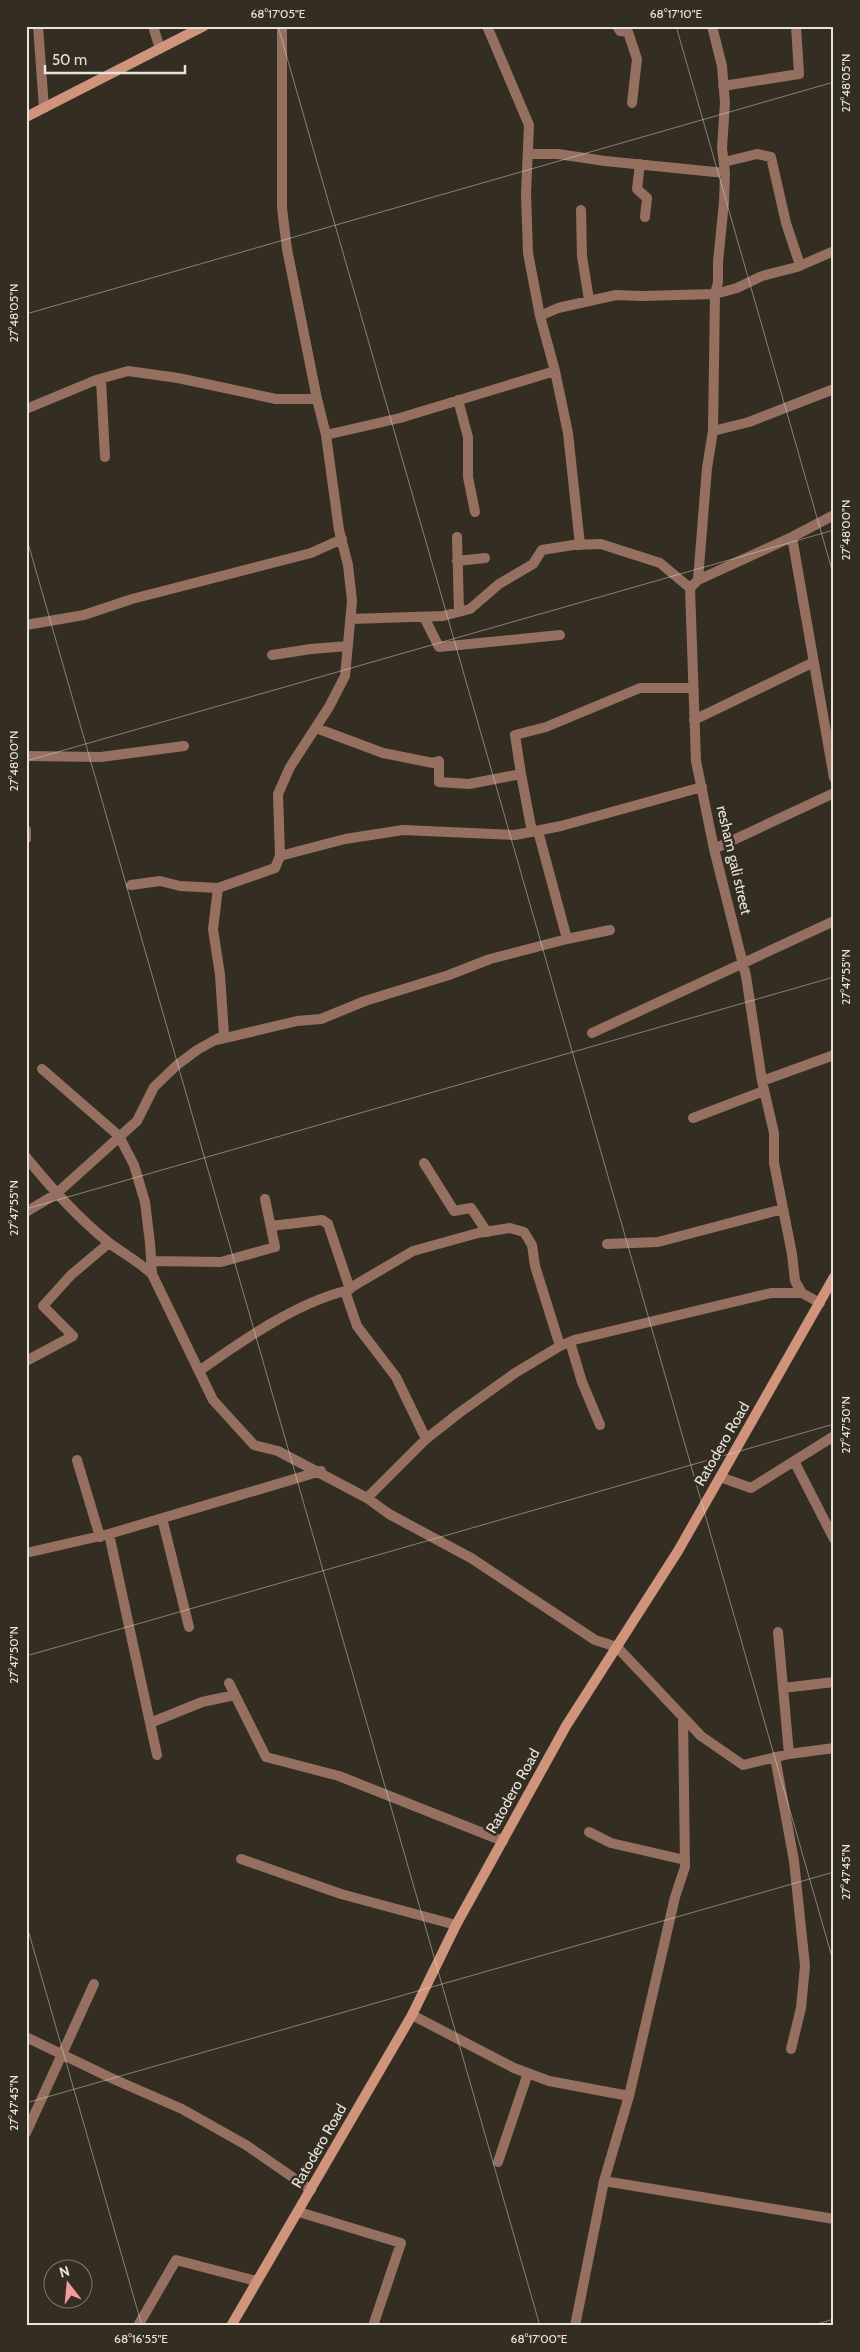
<svg xmlns="http://www.w3.org/2000/svg" width="860" height="2352" font-family="Cabin,sans-serif">
<rect width="100%" height="100%" fill="#342e22"/>
<g fill="none" stroke-linecap="round" stroke-linejoin="round">
<path stroke="#957061" stroke-width="10" d="M38,26L44,108
M153,26L160,49
M487,26L529,125L526,193L528,253L540,316L555,371L568,433L580,545
M617,26L620,31L628,32L637,59L632,103
M723,86L799,74L796,26
M529,154H558L605,161L725,173
M724,162L757,154L771,157L786,223L800,265
M640,164L637,189L647,198L645,217
M581,210L582,256L589,300
M540,316L558,308L616,295L642,296L715,294L737,288L762,276L797,267L834,251
M101,379L105,457
M458,400L468,437V477L475,512
M26,409L96,380L128,371L178,378L276,399H317
M713,431L749,422L834,389
M326,435L400,418L555,371
M457,537L459,611
M792,537L834,778
M457,561L485,558
M698,580L707,468L713,431L715,294L718,282V262L724,202L725,173L722,148L725,103L722,66L712,26
M424,617L439,647L560,635
M351,619L443,616L470,609L499,584L533,564L542,550L573,545L601,544L660,563L690,588
M26,625L84,615L132,599L311,553L342,539
M272,655L311,649L348,646
M694,720L814,662
M316,728L383,753L433,763L439,761V782L469,784L521,774L515,735L546,727L640,688H693
M26,756L101,757L184,746
M521,774L532,832
M26,830V839
M538,831L567,939
M714,849L834,793
M280,856L345,839L403,830L515,835L561,826L702,787
M131,885L160,881L180,886L218,888L275,868L280,856L278,794L290,767L329,707L345,676L352,601L348,565L339,530L326,435L317,399L287,249L282,208V26
M592,1033L834,921
M217,1040L297,1021L321,1019L365,1001L449,975L490,959L567,939L610,930
M42,1069L119,1136L134,1165L145,1202L150,1243L152,1274
M762,1081L834,1055
M693,1118L764,1091
M26,1157C51,1188 77,1217 108,1242C122,1253 138,1261 152,1274L213,1400L254,1445L278,1451L367,1498L389,1514L471,1558L595,1640L617,1647L701,1736L743,1765L789,1754L834,1748
M424,1163L454,1211L471,1208L487,1232
M26,1212L56,1194L137,1121L154,1087L177,1065L197,1050L224,1035L220,975L213,929L218,888
M271,1226L322,1220L328,1224L350,1289
M607,1244L658,1242L783,1209
M151,1261L221,1262L275,1247L265,1199
M345,1291L413,1251L478,1233L510,1228L524,1232L532,1245L535,1266L560,1346
M802,1293L795,1281L792,1254L774,1163V1133L762,1081L746,976L714,849L696,761L690,588L698,580L792,537L834,515
M570,1342L582,1382L600,1425
M26,1361L73,1336L43,1306L71,1275L109,1243
M199,1371C242,1341 294,1304 345,1291L357,1326L396,1377L426,1439
M77,1460L100,1537
M794,1461L834,1539
M720,1477L751,1488L834,1436
M367,1498L426,1439L459,1413L515,1373L560,1346L574,1340L771,1293H802L820,1303
M162,1518L189,1627
M109,1534L157,1755
M26,1553L109,1534L321,1471
M778,1632L789,1754
M229,1683L266,1757L339,1776L503,1841
M783,1688L834,1682
M150,1723L202,1702L235,1695
M775,1757L794,1861L805,1966L801,2008L791,2049
M589,1832L611,1843L685,1860
M241,1859L341,1894L456,1925
M412,2015L514,2068L549,2081L629,2096
M26,2037L111,2078L182,2109L246,2145L311,2190
M26,2133L94,1984
M498,2162L528,2073
M604,2181L834,2219
M299,2212L401,2243L373,2326
M139,2324L176,2260L256,2281
M575,2326L604,2181L629,2096L675,1897L685,1867L683,1717"/>
<path stroke="#d0947c" stroke-width="10" d="M26,117L204,26
M231,2326L412,2015L456,1925L566,1726L678,1551L834,1277"/>
</g>
<path fill="none" stroke="#e8e4dc" stroke-width="1" stroke-opacity="0.45" d="M278,26L834,1964M676,26L834,577M26,314L834,82M26,536L540,2326M26,761L834,530M26,1209L834,977M26,1656L834,1424M26,1923L142,2326M26,2103L834,1872M810,2326L834,2319"/>
<g text-anchor="middle" stroke-width="5" stroke-linejoin="round" paint-order="stroke">
<g font-size="15" fill="#e8e4dc" stroke="#342e22">
<text transform="translate(734 860) rotate(77)" y="5">resham gali street</text>
<text transform="translate(722 1444) rotate(-60)" y="5">Ratodero Road</text>
<text transform="translate(513 1791) rotate(-61)" y="5">Ratodero Road</text>
<text transform="translate(319 2146) rotate(-60)" y="5">Ratodero Road</text>
</g>
</g>
<rect width="860" height="2352" fill="none" stroke="#342e22" stroke-width="55"/>
<g transform="translate(68 2284) rotate(344)"><circle r="24" fill="#342e22" stroke="#7c776c"/>
<path d="M0-4L9 19L0 12L-9 19Z" fill="#f59b9a"/>
<text y="-8" font-size="14" font-weight="bold" text-anchor="middle" fill="#e8e4dc">N</text>
</g>
<path d="M45 65v8h140v-8" fill="none" stroke="#e8e4dc" stroke-width="2.5"/>
<text x="52" y="65" font-size="15" fill="#e8e4dc" stroke="#342e22" stroke-width="4" paint-order="stroke">50 m</text>
<rect x="28" y="28" width="804" height="2296" fill="none" stroke="#e8e4dc" stroke-width="2"/>
<g font-size="12" text-anchor="middle" fill="#e8e4dc">
<text x="278" y="18">68°17'05"E</text>
<text x="676" y="18">68°17'10"E</text>
<text transform="translate(846 83) rotate(-90)" y="4">27°48'05"N</text>
<text transform="translate(14 313) rotate(-90)" y="4">27°48'05"N</text>
<text transform="translate(846 530) rotate(-90)" y="4">27°48'00"N</text>
<text transform="translate(14 761) rotate(-90)" y="4">27°48'00"N</text>
<text transform="translate(846 977) rotate(-90)" y="4">27°47'55"N</text>
<text transform="translate(14 1208) rotate(-90)" y="4">27°47'55"N</text>
<text transform="translate(846 1425) rotate(-90)" y="4">27°47'50"N</text>
<text transform="translate(14 1655) rotate(-90)" y="4">27°47'50"N</text>
<text transform="translate(846 1872) rotate(-90)" y="4">27°47'45"N</text>
<text transform="translate(14 2103) rotate(-90)" y="4">27°47'45"N</text>
<text x="141" y="2343">68°16'55"E</text>
<text x="539" y="2343">68°17'00"E</text>
</g>
</svg>
